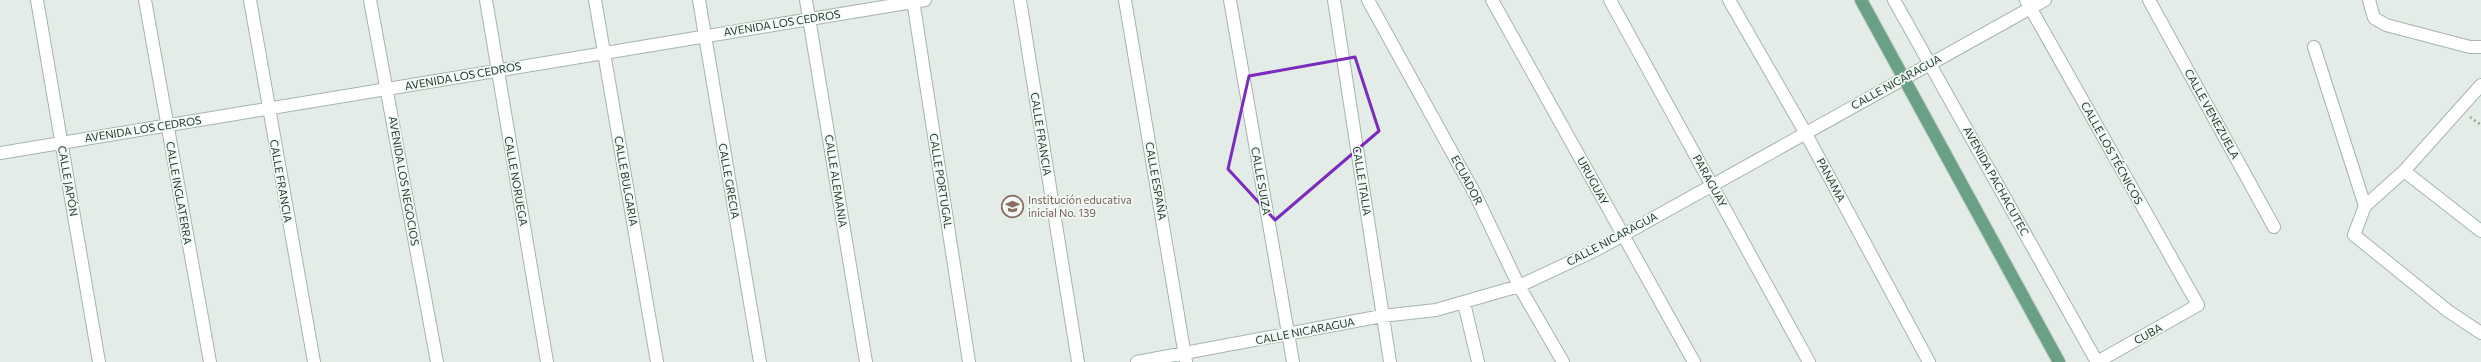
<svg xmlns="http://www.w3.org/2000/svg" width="2481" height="362" font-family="Commissioner,sans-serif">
<rect width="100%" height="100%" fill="#e3ece6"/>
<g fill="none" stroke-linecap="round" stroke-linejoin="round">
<defs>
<path id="minor" d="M37,0L99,362
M145,0L210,362
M250,0L314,362
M370,0L437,362
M486,0L547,362
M595,0L657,362
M699,0L760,362
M806,0L866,362
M913,0L969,362
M1020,0L1078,362
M1125,0L1186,362
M1230,0L1293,362
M1334,0L1390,362
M1368,0L1475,194L1519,286L1563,362
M1492,0L1694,362
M1610,0L1809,362
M1729,0L1805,132L1929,362
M1894,0L2097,362
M2026,0L2198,305L2097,362
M2149,0L2274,227
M2369,0L2374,18L2386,25L2470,47H2481
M2314,47L2365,206
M2481,85L2404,171L2365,206L2354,235L2448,311L2481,333
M0,153L925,0
M2404,171L2481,231
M1464,303L1478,362
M1137,362L1382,316L1436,310L1519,286L1596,250L2045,0"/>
<path id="major" d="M1861,0L2059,362"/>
</defs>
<use href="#minor" stroke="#a6b4ac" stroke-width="14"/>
<use href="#major" stroke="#c1c9c5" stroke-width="14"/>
<path stroke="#85af99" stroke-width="2.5" stroke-dasharray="2 3" stroke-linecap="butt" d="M2470,117L2481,125"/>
<use href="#minor" stroke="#fff" stroke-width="12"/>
<use href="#major" stroke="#69a086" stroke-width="12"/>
</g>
<path fill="none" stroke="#7b2cbf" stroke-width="3" stroke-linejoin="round" d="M1355,57L1379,131L1275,220L1228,169L1249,76Z"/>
<defs>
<symbol id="school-ring" viewBox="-11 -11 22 22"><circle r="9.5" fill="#f3f9f5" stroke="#8d6e63" stroke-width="1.5"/><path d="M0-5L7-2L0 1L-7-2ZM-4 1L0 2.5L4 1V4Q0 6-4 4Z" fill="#8d6e63"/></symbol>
</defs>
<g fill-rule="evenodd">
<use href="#school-ring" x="1000" y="194" width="25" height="25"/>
</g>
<g text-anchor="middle" stroke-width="3.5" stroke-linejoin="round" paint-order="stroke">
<g font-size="11" fill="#233d31" stroke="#f3f9f5">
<text transform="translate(782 23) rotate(-9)" y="4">AVENIDA LOS CEDROS</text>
<text transform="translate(463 76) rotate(-10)" y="4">AVENIDA LOS CEDROS</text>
<text transform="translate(1896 82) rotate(-29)" y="4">CALLE NICARAGUA</text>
<text transform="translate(2212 114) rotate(61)" y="4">CALLE VENEZUELA</text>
<text transform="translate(143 129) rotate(-9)" y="4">AVENIDA LOS CEDROS</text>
<text transform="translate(1041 134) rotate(81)" y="4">CALLE FRANCIA</text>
<text transform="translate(2112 153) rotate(61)" y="4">CALLE LOS TÉCNICOS</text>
<text transform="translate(1467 180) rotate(62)" y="4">ECUADOR</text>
<text transform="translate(1831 180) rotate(62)" y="4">PANAMA</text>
<text transform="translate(68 181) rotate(80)" y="4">CALLE JAPÓN</text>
<text transform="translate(281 181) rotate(80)" y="4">CALLE FRANCIA</text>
<text transform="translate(404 181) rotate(80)" y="4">AVENIDA LOS NEGOCIOS</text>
<text transform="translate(516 181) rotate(80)" y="4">CALLE NORUEGA</text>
<text transform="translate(626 181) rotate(80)" y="4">CALLE BULGARIA</text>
<text transform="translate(729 181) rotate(80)" y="4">CALLE GRECIA</text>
<text transform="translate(836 181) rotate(81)" y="4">CALLE ALEMANIA</text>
<text transform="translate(941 181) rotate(81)" y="4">CALLE PORTUGAL</text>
<text transform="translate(1156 181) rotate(80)" y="4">CALLE ESPAÑA</text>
<text transform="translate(1261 181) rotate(80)" y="4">CALLE SUIZA</text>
<text transform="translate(1362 181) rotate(81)" y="4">CALLE ITALIA</text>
<text transform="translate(1593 181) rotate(61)" y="4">URUGUAY</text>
<text transform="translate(1710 181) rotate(61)" y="4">PARAGUAY</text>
<text transform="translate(1996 181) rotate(61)" y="4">AVENIDA PACHACUTEC</text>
<text transform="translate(179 193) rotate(80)" y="4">CALLE INGLATERRA</text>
<text transform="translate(1612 239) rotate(-28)" y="4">CALLE NICARAGUA</text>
<text transform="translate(1305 331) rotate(-11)" y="4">CALLE NICARAGUA</text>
<text transform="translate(2148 334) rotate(-29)" y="4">CUBA</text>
</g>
<g font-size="11" fill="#785e54" stroke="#f3f9f5" text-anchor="start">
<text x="1028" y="204">Institución educativa<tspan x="1028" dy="13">inicial No. 139</tspan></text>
</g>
</g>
</svg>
